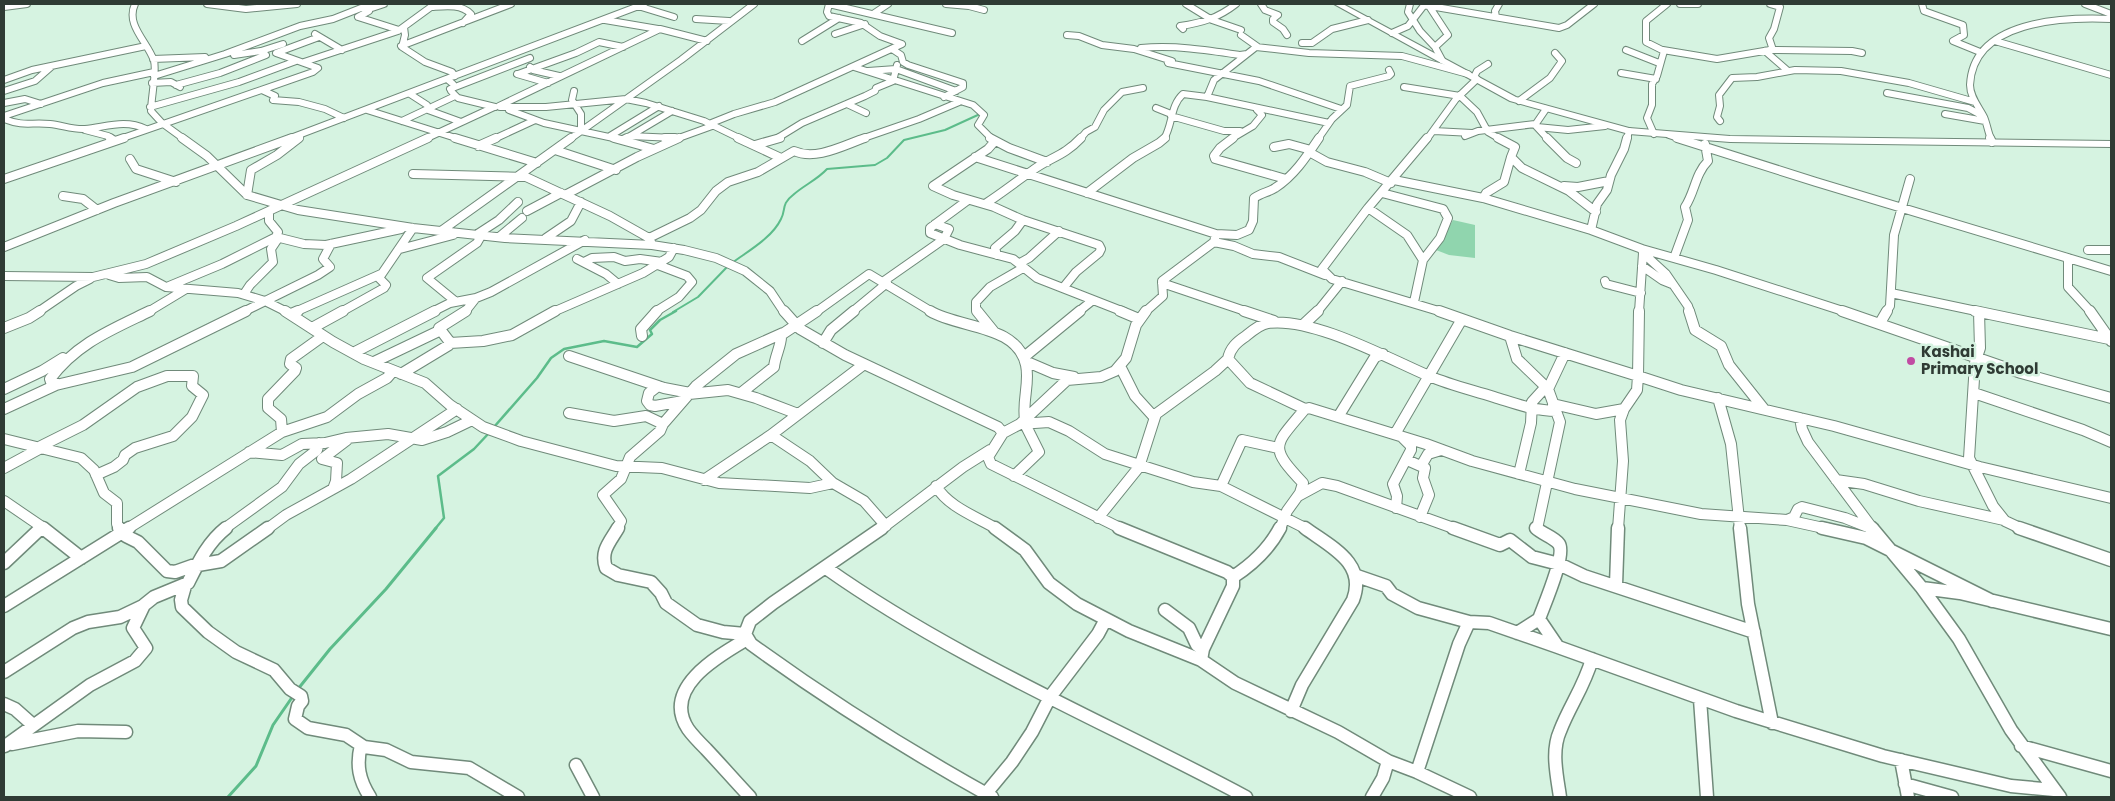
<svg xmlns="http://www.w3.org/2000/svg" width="2115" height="801" font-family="Poppins,sans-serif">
<rect width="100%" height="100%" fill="#d6f3e1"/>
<path fill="#90d5ae" d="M1453,220L1475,225V258L1449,255L1436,250Z"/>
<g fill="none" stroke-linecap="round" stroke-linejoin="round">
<path stroke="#5cbc8a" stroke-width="2" d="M732,263C748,251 772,238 781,219C786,210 781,204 793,195C804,185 817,180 827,169L875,165L887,158L904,140L945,130L980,114
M673,312L698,297L728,266"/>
<path stroke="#5cbc8a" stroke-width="2.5" d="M494,427L537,378L551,358L564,349L604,341L637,347L652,334L650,330L660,320L676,311
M435,529L444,518L438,476L474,449L489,433"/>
<path stroke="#5cbc8a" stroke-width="3" d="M298,689L330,649L386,589L436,528
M228,797L256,766L273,725L293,696"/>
<defs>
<path id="street-far3" d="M135,4C125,25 148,42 154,61C157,70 151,99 151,111L162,123L184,139
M207,4L246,9L297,4
M829,4L952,33
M946,4L969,6L984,10
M1186,4L1212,20L1241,30
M1261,4L1265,10L1278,15L1273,19V22L1283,29L1287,35
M1410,4L1408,12L1420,31L1435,47
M1680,4H1698
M1922,4L1924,11L1963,25L1964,35L1953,41L1980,52
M2085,4L2111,14
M1424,5L1559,28L1567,25L1594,4
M638,6L674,17
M1429,6L1448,35L1435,47L1442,60
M4,7L27,4
M432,7C446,6 461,4 471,14L463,23
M369,11L358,17L399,30
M873,14L888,4
M1496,17L1495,11L1499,4
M696,19L729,21
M605,20L658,29
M404,27L405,35L402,47L425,62L452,72L455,76
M660,29L707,41
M1183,29L1180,26C1202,23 1218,18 1236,4
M1392,33L1408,26L1425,4
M315,34L342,50
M835,34L865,24
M1067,35L1079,36L1102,45L1134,49L1172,61
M1241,35L1258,47
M802,41L839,18
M1995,41L2111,75
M1302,43H1312L1332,29L1368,20
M401,46L511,4
M1141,48C1175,45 1207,50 1240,55L1247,54
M892,49L901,55L903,62L908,65L963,83V87L944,97
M1626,50L1659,63
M1663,50L1717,59L1770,50L1772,47L1769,38L1774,29L1780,7L1770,4
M1770,50L1852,51L1862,53
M1765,51L1788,71
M234,55L261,51L283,44
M153,59L205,57
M1167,60L1168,63L1259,81L1341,109
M304,62L398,31L435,4
M897,65L896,69L956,91
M530,67L533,70L559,76
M854,67L973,105L984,115L978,125L992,139
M1621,73L1656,79
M517,74L548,83
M518,74L576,53L599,42L623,47
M154,76L225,54L300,26L333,19L361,8H372L384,4
M1474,77L1477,71L1488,64
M447,79L453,84L451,91L458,98L495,107
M4,80L32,70L146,46
M152,83L171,82L180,87
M176,85L220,73L266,55
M1404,87L1460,96L1477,112L1488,132L1500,139
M450,89L530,58
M262,90L275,96L273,100L299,102L325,109L344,118
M4,91L35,81L51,67
M574,91L572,100L581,114V131
M1887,93L1968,108L1983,116
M410,94L427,105L428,110L461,122
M1207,97L1214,80L1256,47L1309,53L1402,56L1468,74
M1519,101L1550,78L1562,61L1555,53
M4,103L25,99L41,104
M847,104L866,113
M499,106L660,29H658
M150,107L239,82L296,61
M500,107H546L626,99L646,103L704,121L741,139
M1156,108L1171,114
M1546,109L1535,125L1548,139
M367,110L459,139
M509,110L544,123L618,139
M1945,114L1985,121
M4,116L103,83L154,72
M1171,116L1224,131H1240
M4,119C25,127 30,122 50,124C61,125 74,130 85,129C106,127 125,119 146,129
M402,121L455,96
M1720,121L1717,117L1720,106L1719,95L1732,78L1757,77L1795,70L1841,71L1909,83L1975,102
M709,124L734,114L775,102L902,44L880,36L861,23L829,16L827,12L829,4
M1537,127L1568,130L1605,126
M85,130L108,136L112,139
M1434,131L1472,133
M1654,134L1647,118L1652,105V84L1657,76L1664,51L1646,42V21L1667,4
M1669,135L1681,139
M610,136L659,106
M630,136L675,138
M1465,136L1478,131L1535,124
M120,139L313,72L318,68L276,53L319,37
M288,139L644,4
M298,139L300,137
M425,139L494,107
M494,139L535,120
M570,139L681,60L754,4
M625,139L672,111
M676,139L712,126
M776,139L802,123L865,96L875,91L876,88L893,81L896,69L868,71
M861,139L919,119L959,102
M1080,139L1086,132L1095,127L1104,110L1122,92L1143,88
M1164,139C1173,124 1170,106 1183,94L1207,97L1329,123
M1231,139L1253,126L1262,115L1257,110
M1318,139L1332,119L1347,105L1350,86L1389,76L1391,74L1389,70
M1427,139L1456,99L1477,79
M1627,139L1629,131
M1991,139C1988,132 1987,124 1984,117C1979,107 1970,97 1970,85C1973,20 2063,17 2111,19"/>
<path id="street-far2" d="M110,138L113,140
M182,138L207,156L247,195L298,210L413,228L505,238L652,245L684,250L716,258L745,271L770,291L784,312
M455,138L537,163
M614,138L654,149
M665,138H675
M738,138L781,158
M990,138L1009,148L1047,162
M1233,138L1220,148L1214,156L1215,159L1286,179
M1427,138L1368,208L1322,269L1332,279L1442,312
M1498,138L1515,147L1511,157L1522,168L1569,191L1596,212
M1547,138L1567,158L1576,163
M1627,138L1624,149L1611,175L1607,190L1597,204L1591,230L1642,249L1643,253L1666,274L1688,306L1690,312
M1677,138L1816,182L2111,271
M1990,138L1992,142
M623,140L627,138
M995,141L988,149L933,186L953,195L994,207L1023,220L1099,245L1101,249L1099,253L1076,272L1063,288
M755,145L780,138
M478,146L496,138
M1274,147L1289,144L1311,150
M555,150L616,170
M1309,152L1327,162L1365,172L1391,183
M975,157L1216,234
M130,159L136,169L176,182
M413,174L526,177L610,216L649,238L652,244
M4,179L124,138
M1394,180L1483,198L1591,230
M1564,186L1578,187L1609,181
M1087,193L1133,158L1159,143L1165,138
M1382,193L1443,209L1448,218L1440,238L1423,260
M247,195L251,170L277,155L299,138
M565,195L637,157L679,138
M63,196L83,199L97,210
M1483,198L1486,193L1504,182L1511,157
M968,200L930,228V233L960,245L1013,259L1037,278L1124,312
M985,204C1002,193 1017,181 1033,170C1051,157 1064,156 1081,138
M1368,208L1407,235L1423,260L1414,302
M527,211L561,193
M441,231L571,138
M476,235L499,220L518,202
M276,237L304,244L326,245L401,229
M499,237L522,218
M546,238L571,221L581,202
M649,238L690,218L701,210L716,191L728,182L758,172L794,151C816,161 844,145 865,138
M1214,242L1234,246L1253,254L1279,257L1325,275
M4,247L114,203L292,138
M400,249L453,235
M1642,249L1716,270L1846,312
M2088,250H2111
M997,255L995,248L1015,231L1023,220
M1674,258L1688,220L1685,207C1695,192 1695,174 1708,161L1705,144
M2068,258V287L2091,312
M577,259L606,274L618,284
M584,262L592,258L614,257L625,261L640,259L662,262
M1020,263L1029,258L1059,231
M1642,266L1662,280L1672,284
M109,275L119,278L147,277L166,287L238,293L265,301L287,312
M4,276L93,277L146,264L236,226L428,138
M884,281L944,239L949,229L935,224
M1605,281L1606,284L1641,293
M1162,283L1248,312
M169,286L222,264L276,237L278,232L269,221V211
M1891,293L1981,312
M244,294L250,285L273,262L271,249L279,237
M455,301L427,278L477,243L481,236
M38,312L76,286L90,279
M148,312L186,289
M243,312L318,275L330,267L323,259L331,244
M295,312L381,274
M341,312L384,288L386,285L379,278L413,228
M432,312L450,303L476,298L491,292L585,240
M465,312L476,298
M553,312L643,273L669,257L674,248
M655,312L679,297L692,282L687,276L658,265
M816,312L869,274L932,312
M852,312L887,283
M978,312L976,309V302L990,287L1023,268
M1078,312L1093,300
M1145,312L1163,296L1162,281L1214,242L1216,234L1237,235L1249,230L1253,221L1254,198C1261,193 1269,192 1275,188C1294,176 1307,156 1319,138
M1317,312L1342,281
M1639,312L1643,253
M1886,312L1890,306L1894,235L1910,179"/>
<path id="street-far1" d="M285,311L333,342L364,359L425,383L450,405L483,427L521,441L616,466L662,468L719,483L810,488L833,483
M784,311L800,329L845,355L998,427L1003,433L988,457L991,464L1122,529
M930,311C960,329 1017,324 1026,365C1030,383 1022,401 1025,419
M977,311L994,332
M1120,311L1139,319
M1244,311L1274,321
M1439,311L1510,336L1638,376L1637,390L1624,409L1620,420L1623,461L1618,529
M1639,311L1638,376L1681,390L1834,426L1980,467L2111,498
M1689,311L1695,330L1721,346L1729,365L1764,409
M1842,311L2021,373L2111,398
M1975,311L2109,339
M2090,311L2111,341
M1979,312L1980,348L1975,363L1969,458L1993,506L2005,521L2022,529
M291,314L298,311
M1880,323L1887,311
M1303,325L1318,311
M4,328L29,318L40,311
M312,328L343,311
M642,336L641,329L657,311
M1510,336L1517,359L1548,389L1542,391L1532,402L1531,423L1519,474
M450,343L483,341L512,335L555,311
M823,343L831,330L854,311
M353,353L435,311
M569,356L664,388L690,393
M1024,357L1080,311
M1025,361L1053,373L1074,377
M374,362L441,330
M1120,366L1135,396L1154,417
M401,374L449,345V341L439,328L466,311
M58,384L51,382L50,379C77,343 111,330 150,311
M658,386L649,393L647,401L650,405L655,406L683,401
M4,389L42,371L63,358
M741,393L774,367C775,356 782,344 781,335L817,311
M1974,393L2083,430L2111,442
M689,394L728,390L756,398L798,414
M1718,398L1731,444L1740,529
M1553,404L1596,414L1624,409
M4,409L56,385L132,367L246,311
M1305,409L1250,383L1228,359C1230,348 1237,342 1246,336C1252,331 1260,324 1268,323C1313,317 1387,358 1429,376C1450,385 1472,390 1494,397C1514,403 1534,411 1556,411
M569,413L614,421L646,416L663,424
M1338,417L1375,357L1383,354
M1800,418L1802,429L1808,442L1873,529
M1020,424L1049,422L1069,431L1105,454L1193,482L1221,486L1307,529
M282,432L281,419L268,408V399L295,371L296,368L290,364L291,359L323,336
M1003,433L1020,424L1067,380L1101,377L1115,371L1126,358L1136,325L1146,311
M1395,434L1462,319
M771,435L810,461L833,483L864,501L886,526
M4,439L81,458L94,470L104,493L117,503V524L120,529
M39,447L83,425L137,387L167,376H193L192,386L203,395L192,417L173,436L135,448L125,455L123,460L114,467L96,475
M249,452L282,455L302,444L325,443L346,438L388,434L422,440L447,432L472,420
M1407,460L1425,468L1423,478L1429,495L1420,517
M1421,466L1428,454L1441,450
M4,468L41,448
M1014,476L1039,452L1025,424
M704,480L771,435L863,365
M1836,480L1864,484L1919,501L2004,520
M936,486C948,507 977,517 997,529
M1221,486L1242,440L1278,448
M333,489L336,481L337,463L322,459L347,440
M1298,496L1322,483L1337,486L1456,529
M4,501L45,529
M1396,508L1397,496L1393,484L1411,450V446L1403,438
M1098,518L1139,467L1156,414L1215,371L1228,359
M1787,520L1828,529
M40,529L42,527
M127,529L282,432L327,417L358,394L387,378L393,371
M224,529L282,487L299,464L317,450L319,443
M267,529L286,515L351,479L457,409
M617,529L621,521L603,495L621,479L630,457L660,431L663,424L696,386L736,354L783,333
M881,529L963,467L990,450
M1280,529L1287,511L1300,493L1303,483C1268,446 1274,446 1305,409L1309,408L1426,444L1472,461L1575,489L1701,514L1787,520L1794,517L1798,509L1802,507L1845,518L1873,529
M1537,529L1560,422L1548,389L1565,353"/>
<path id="street" d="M43,528L81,558
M119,528L122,533
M618,528C610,542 600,551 606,568L618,575L651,582L661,593L666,603L697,625L723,632L745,634
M882,528L773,603L750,621L745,634L751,644C828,700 909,751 992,797
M995,528L1025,550L1049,583L1077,604L1129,631L1201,660
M1119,528L1227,572L1233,577V586L1203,649L1201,660L1235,683L1338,732L1388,761L1383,778L1372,797
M1453,528L1500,545L1510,540L1532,557L1559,564L1584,576L1754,632
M1536,528C1542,534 1554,537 1559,544C1566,555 1544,605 1539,619L1558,647L1736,711L1883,756L2011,786L2054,790
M1740,528L1748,604L1772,723
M1822,528L1866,538L1992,601
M1871,528L1873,529
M1872,528L1922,588L1959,639L2011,730L2060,797
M2019,528L2111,560
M124,531L126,536L138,542L167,571L175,572L192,566L221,561L268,528
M4,563L41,528
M826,568C956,660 1106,722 1246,797
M1357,576L1386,586L1392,594L1418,608L1469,622
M1233,577C1253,564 1269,549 1280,528
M1616,585L1618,528
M185,586L181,600L182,607L208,632L236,652L274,670L290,689L301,696L302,701L298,706L295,719L308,728L346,735L364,747L386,750L411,762L469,768L518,797
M1922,588L1960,593L2111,629
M4,606L129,528
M1165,610L1189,628L1197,645L1203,649
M1517,633L1539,619
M747,639C718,656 661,688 688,729C693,736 700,743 706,749C721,765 735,781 750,797
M4,672L73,628L88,622L120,617L143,606
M1700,699L1707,797
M4,704L15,709L33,725
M1291,711L1302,685L1353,600C1367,563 1331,547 1305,528
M12,744L78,731L126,732
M361,745C356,765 359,780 370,797
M5,746L90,685L135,661L146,648L133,628L144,605L154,597L188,583C198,563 208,542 226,528
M2021,746L2111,771
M1901,760L1908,797
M1388,761L1417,772L1470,797
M576,765L593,797
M1417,772L1459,644L1469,622L1489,623L1558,647
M1905,784L1952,797
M983,797L1012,762L1032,732L1050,697L1098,634L1106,619
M1560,797C1557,776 1551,751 1560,731C1570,705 1584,687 1592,659"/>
<path id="secondary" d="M1334,4H1343L1516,97L1629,128L1730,136L2111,141V147L1730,142L1629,134L1510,101Z"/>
</defs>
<use href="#street-far3" stroke="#708a7a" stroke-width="8"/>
<use href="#street-far2" stroke="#708a7a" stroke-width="10"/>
<use href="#street-far1" stroke="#708a7a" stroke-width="12"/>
<use href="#street" stroke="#708a7a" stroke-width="15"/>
<use href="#secondary" stroke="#708a7a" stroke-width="2"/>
<use href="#street-far3" stroke="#fff" stroke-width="6"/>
<use href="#street-far2" stroke="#fff" stroke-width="8"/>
<use href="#street-far1" stroke="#fff" stroke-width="10"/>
<use href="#street" stroke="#fff" stroke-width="12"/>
<use href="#secondary" fill="#fff" fill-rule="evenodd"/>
</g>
<circle fill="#c14ba3" stroke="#d6f3e1" stroke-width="2" cx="1911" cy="361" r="5"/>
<g text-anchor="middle" stroke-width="5" stroke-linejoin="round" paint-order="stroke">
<g font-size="15" font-weight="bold" fill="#2f3b34" stroke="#d6f3e1" text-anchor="start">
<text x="1921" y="357">Kashai<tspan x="1921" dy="17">Primary School</tspan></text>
</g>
</g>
<rect width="2115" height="801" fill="none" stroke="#2f3b34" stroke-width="10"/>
</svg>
